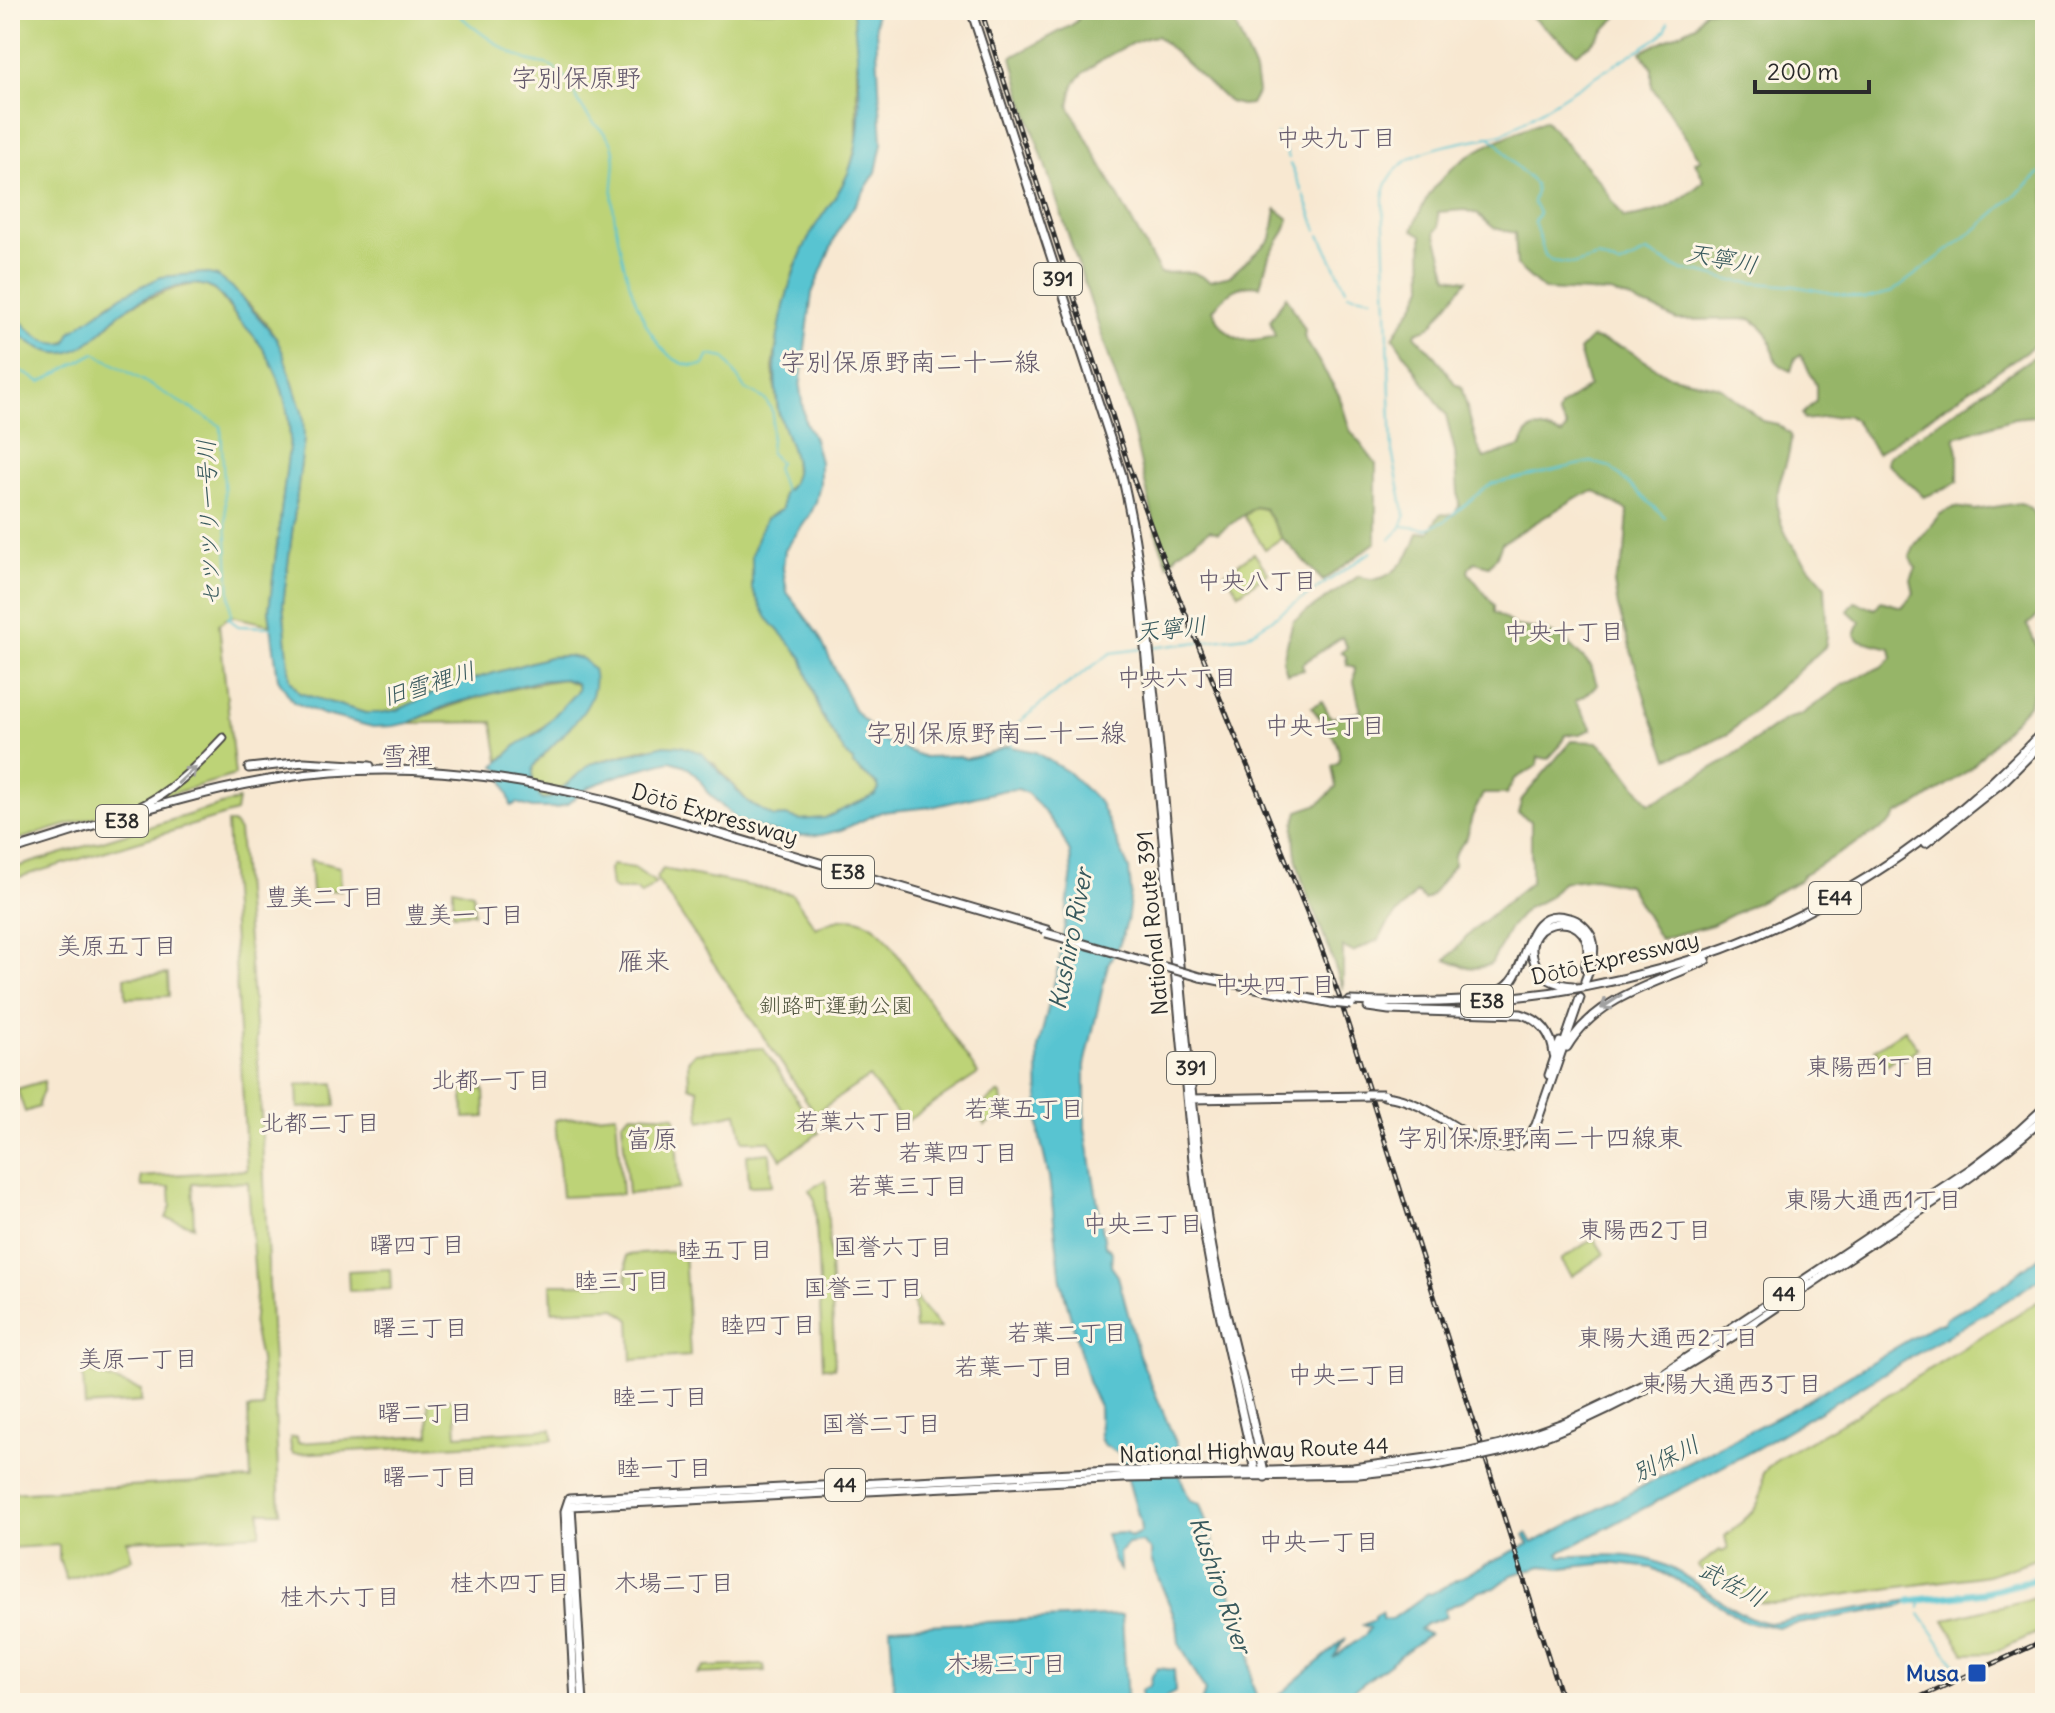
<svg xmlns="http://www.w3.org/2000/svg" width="2055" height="1713" font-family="Delius,'Klee One',sans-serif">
<rect width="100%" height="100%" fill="#fcf5e5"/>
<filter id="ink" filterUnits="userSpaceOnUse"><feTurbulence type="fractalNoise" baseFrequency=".0125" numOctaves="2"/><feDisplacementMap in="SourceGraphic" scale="16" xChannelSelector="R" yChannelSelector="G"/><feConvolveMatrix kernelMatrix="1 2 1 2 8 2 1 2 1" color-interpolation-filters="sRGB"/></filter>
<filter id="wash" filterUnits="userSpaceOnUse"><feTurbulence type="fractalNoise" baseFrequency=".006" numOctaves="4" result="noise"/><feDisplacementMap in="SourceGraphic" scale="32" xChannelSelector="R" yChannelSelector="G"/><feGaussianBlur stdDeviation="1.8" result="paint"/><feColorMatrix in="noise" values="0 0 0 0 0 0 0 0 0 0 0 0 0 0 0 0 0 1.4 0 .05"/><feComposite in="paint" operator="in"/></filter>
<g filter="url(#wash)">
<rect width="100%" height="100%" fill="#f8e8d1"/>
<path fill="#bdd377" stroke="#747f51" stroke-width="2" d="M10,10H853L857,46V143L848,175L795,267L784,306L775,354L773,368L778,412L794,453L795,473L791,485L783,493L782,509L770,516L779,630L802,657L821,715L845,753L853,761V765L878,785L879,789L875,795L825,818L800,820L785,816L774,817L762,812L748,802L714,763L647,748L590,764L551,798L542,799C533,788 531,780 534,766L585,709L583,659L567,656L549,657L446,687L398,710L379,713H365L299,693L290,679L283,604L304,439C302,410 288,361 274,335C264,318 233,287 217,276C185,282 137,286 110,303C98,311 68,345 58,345C39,345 21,322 10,309Z
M194,284C217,285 223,300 236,317C242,325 252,331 258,339C279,364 289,407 290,439L269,610L271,625L231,616L219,624L235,775L10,842V326L20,336L51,352L103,330L121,312L139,302L176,288Z
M1255,507L1265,509L1282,538L1265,549L1244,516Z
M1254,553L1268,573L1239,593L1225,573Z
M564,679L579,686C569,715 522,740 499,761L493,722L409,723C458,701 511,687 564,679Z
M238,800L236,812L10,880V869Z
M227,823H233L239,831L259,1075L280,1512H260V1534L127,1541L132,1559L66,1580L59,1558V1545L10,1548V1493L251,1479L248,1409L263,1408L260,1359L253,1327L256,1295L248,1182L192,1184L194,1226L166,1218L171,1206L170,1187H142L141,1177L247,1170Z
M310,860L340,867L341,890L312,892Z
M612,865L634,868L656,883L641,895L637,890H616L611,887L609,869Z
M663,869L792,894L816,928C843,913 867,914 887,939L978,1074L904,1123L869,1077L815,1113L656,878Z
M453,888L473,893L474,913L453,914Z
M168,974L169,996L126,998L125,977Z
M1905,1029L1918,1048L1903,1059L1900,1055L1886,1065L1875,1049Z
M763,1048L819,1133L781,1159L769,1141H743L737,1113L700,1121L698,1089L689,1086L688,1061L695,1053Z
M44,1081C46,1092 37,1098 39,1107L25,1112L17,1089Z
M334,1083L336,1106L298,1108L297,1085Z
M484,1089L485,1117L464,1118L463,1090Z
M998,1093L1001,1094L1003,1113L985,1125L975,1110Z
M616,1114L622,1194L562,1197L555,1120Z
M631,1114L675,1116L679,1189L628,1194L622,1122Z
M770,1153L772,1185L749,1186L747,1155Z
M826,1180L835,1368L823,1367L815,1200L809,1190Z
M1594,1238L1604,1254L1572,1276L1561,1260Z
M684,1251L690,1356L632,1360L630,1320L615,1308L552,1311L551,1284H627L626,1255Z
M390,1269L391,1289L349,1291L348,1271Z
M913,1295L940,1328L915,1329Z
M2045,1297V1556L1988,1575L1775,1604C1747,1604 1723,1584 1700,1569L1698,1566L1720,1550L1722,1552L1728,1549L1725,1536C1751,1514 1763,1510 1763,1473L1777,1459L1855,1415Z
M86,1371L141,1390V1402L85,1406L83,1376Z
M455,1399L457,1435L552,1429L553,1440L293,1454L291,1450L290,1438L297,1437L298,1443L429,1435L428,1401Z
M2045,1595V1629L1992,1653L1965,1654L1944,1620C1977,1610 2012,1605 2045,1595Z
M764,1665L765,1671L698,1674L705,1667Z"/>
<path fill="#96b568" stroke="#60704a" stroke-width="2" d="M1075,10H1191L1195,13L1206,10H1229L1255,72L1258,91L1251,104L1241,105L1229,102L1157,36C1138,37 1087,65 1076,82C1071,88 1071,98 1069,106L1160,273L1193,272L1210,281L1230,276L1271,239L1276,209L1289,219L1285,231L1269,256L1260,286C1239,282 1225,294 1213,310C1226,341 1244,345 1275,336L1270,321L1286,296L1305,330L1304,337L1339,395L1350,430L1376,464V542L1323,581L1282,538L1265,509L1255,507L1218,533L1210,530L1179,552L1168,565L1158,539L1132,426L1022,96L1012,57L1072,25L1078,19Z
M1523,10H1623L1592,43L1577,53Z
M1705,10H2045V338L1877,453L1855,421L1847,415L1804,420L1802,414L1816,401V385L1803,359L1800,355L1795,358L1791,371C1770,361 1775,357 1770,339C1767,330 1758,324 1751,319L1677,320L1651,307L1640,305L1628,298L1610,293L1544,290L1517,266L1515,233L1494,228L1477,214L1466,210L1438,212L1439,227L1435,232L1448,277L1467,280L1430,327L1416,332L1415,335L1436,357L1456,385L1461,386L1477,444L1484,458L1521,447C1529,417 1545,431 1562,435L1567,427L1558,414L1560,407L1589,386L1579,350L1591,338L1625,348L1667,375L1720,387L1763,421L1777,424L1791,435C1791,454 1784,467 1779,485C1769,526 1801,557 1825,585C1825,606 1830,629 1825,647L1728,734L1697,749L1668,758L1649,711L1618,607L1614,583L1625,553L1628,511L1594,491L1576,498L1502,543L1497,556L1489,566L1475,562L1469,568L1468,572L1494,605V612L1516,626L1544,630L1566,641L1591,666L1597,685L1585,696L1575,701L1592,729L1580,734L1565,735L1559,747L1548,759L1538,757L1537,766L1515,779L1506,794H1483L1472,816L1467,837L1454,855V865L1429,898L1424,900L1417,892L1390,921L1378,940L1353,952L1343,947V989C1334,966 1327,941 1317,919C1303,886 1287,846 1298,811L1319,804L1336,787L1332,766L1339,762C1342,741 1323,722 1311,707L1322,701L1331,718L1361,712L1354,682L1355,667L1347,665L1346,656L1341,652L1347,648L1342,637L1302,664L1304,670L1287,674L1283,660L1293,621L1359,576C1387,589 1411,558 1418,533L1429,532L1440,514L1454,515L1459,506L1455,452L1446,415L1393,337L1416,302L1423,286L1422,235L1413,230C1435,161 1484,146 1545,120L1600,182L1624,218C1662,213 1675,206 1704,181L1695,162L1701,160L1652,87V68L1641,52L1696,25Z
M2045,349V415L2014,418L1955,437L1958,453V481L1949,487L1924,497L1887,463L1889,456Z
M2020,503C2037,507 2038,524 2042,540L2045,539V610L2027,625L2045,664V674L2038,681L2028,705L1969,770L1915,806L1897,814L1891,823L1804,874L1799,881L1712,925L1660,939L1628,885L1594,878L1562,882L1549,897L1526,909L1511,926L1491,964C1474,971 1463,967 1446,960L1473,930L1531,882V821L1518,813L1522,799L1571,741L1597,742L1611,753L1649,803L1656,801L1728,759L1786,719L1801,715L1844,684L1883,666L1892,658L1890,648L1858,640L1855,635L1860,622L1848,611L1855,602L1875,609L1881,601L1902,607L1914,593L1911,579L1916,568L1910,557L1914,546L1940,514L1955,507L1975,510Z"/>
<path fill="#58c4d1" stroke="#42787e" stroke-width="2" d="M853,10H875L882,143L876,172L838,231L812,293L800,388L805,421L814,439L820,462V484L816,502L810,515L785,550L783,568L787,592L818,634L855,711L884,741L924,757L958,756L966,759L987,754L1007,746L1035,752L1068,772L1100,803L1129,869L1131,892L1127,922L1120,943L1108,964L1085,1065V1128L1105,1245L1112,1252L1111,1266L1118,1276L1139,1355L1177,1445C1174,1464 1183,1484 1190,1501L1200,1504L1250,1648L1252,1684L1259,1703H1201L1205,1691L1179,1643L1177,1623L1151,1560V1551L1142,1542L1127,1544L1119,1553L1120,1570L1114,1562L1106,1534L1125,1533L1131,1537L1141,1532L1140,1522L1121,1455L1103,1444L1100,1438L1099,1406L1090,1388L1061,1281L1049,1177L1039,1134L1038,1048L1059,964L1072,873L1070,853L1060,832L1037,803L1027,793L1018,789L1005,790L932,807L881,812L841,830L821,835L788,836L738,821L707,792L700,780L692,771L684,765L670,761L628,772L589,787L567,804L556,808H532L517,803L511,806C509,794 503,785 502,772L495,766L518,744L539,732L578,690L576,683L564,679L538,681L448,705L409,723L393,726L373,727L322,714L293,702L278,679L269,610L290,439C289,396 273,353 242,323C232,313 227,298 214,290C190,274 144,296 123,311C104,325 93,346 70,352C47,358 25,340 10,326V309C24,325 42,348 66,343L71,332L123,295L161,277L204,273L217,276L232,287L275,336L283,353L303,415L304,439L283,604L290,679L299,693L365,713H379L398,710L446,687L549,657L567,656L583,659L593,669C604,709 554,738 534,766C531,779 533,788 542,799L551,798L590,764L665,745L681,746L702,753L748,802L774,817L785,816L800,820L825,818L875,795L879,789L878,785L853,765V761L845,753L821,714L802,657L767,618L752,589V555L758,535L766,519L782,509L783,493C812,473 781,433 778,408C774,383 774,360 778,335C785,297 795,259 816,225C829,205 845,186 852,162C866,119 857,54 853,10Z
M2045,1252V1275L2006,1301L1756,1449L1559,1553L1561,1556C1592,1557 1623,1551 1654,1561C1696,1575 1726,1615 1769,1623L1910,1600L1919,1603L1910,1602L1902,1606L1779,1627L1746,1622L1696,1590L1653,1568L1609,1563L1562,1568L1542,1566L1524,1571L1512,1575L1495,1588L1481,1591L1444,1610L1446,1617L1426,1624L1419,1630L1429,1634L1337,1703H1270L1346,1638L1333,1658L1365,1635L1370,1628L1363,1625L1374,1620V1616L1382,1612V1619L1391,1620L1428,1593L1431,1594L1492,1561L1529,1544L1524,1535L1527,1533L1533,1543L1794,1408L1937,1323H1944L1945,1319L2003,1285Z
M1122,1615L1127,1703H895L890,1627Z
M1158,1668L1174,1670L1175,1692L1166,1697L1163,1703L1141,1702V1690L1150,1686L1152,1676Z"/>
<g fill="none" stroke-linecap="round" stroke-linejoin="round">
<path stroke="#58c4d1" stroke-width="2" d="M454,10C471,27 506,53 530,61C537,64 546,62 553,67C573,81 574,100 588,116C595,126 607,132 612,144C619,163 610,185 613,205C617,247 644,377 704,365L709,355L725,358L744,388L766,400L773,413L770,453L779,462L776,468L785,492
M1277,133L1289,158
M1490,137L1499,144L1511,161L1535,184L1536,191L1533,202L1539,213L1534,222L1545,255L1551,261L1575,264L1598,257L1619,266L1647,252L1683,271L1700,272L1733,281L1794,286L1864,299L1892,292L1980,226L2045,169
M1290,164L1302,191
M1304,195L1317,230
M1320,235L1346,289
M1348,294L1373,298
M10,365L41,382L95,353L221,426L231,616L228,618L238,626L272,627
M1403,526L1426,529L1445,521L1491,484L1591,462L1610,467L1665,517
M1390,539L1400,529L1405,517L1392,451L1383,199C1389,145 1461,145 1502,134L1513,128L1659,37L1666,29L1668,22
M1151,648L1247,636L1371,552
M1011,748V738L1019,722L1051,696L1111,653L1141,649
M1920,1602V1608
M1920,1614L1951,1659L1963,1671"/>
<path stroke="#58c4d1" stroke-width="7" d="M1910,1601L1985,1592L2045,1577"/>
</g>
</g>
<g filter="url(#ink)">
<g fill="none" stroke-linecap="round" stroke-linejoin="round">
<path stroke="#cfc2b0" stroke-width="7" stroke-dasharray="7 3.5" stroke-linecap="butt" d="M1575,998L1581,981"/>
<defs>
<path id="highway" d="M971,10L1122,475C1140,552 1147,629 1155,707C1173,877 1183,1049 1207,1218C1220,1306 1248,1390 1265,1477
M1138,573L1195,1182L1216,1296L1256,1475
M249,768L304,762L370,766
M134,810C171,793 196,767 223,738
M1926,843L2004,781L2045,740
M10,851C99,824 189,792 281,778C390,761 496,773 602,799L1047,930
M1200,977L1332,1003
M1573,986C1558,985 1543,980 1536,965C1512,914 1605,903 1585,968
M1473,997C1487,996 1503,992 1512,980C1529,959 1526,905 1569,918C1579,920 1588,929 1592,938C1597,952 1590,968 1585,981
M1350,1001C1622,1015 1858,931 2045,729
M1368,1007L1389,1010L1521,1014C1541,1020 1552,1034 1554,1055
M1567,1047C1598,995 1655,985 1706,960
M1549,1075L1560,1042
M1384,1096C1425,1100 1453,1130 1490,1146C1511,1151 1525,1143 1536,1125L1580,998
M1190,1099L1368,1096
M1501,1445L1566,1422L1650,1382L1972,1168L2009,1140L2045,1107
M1503,1451C1636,1409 1738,1333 1852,1256C1918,1212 1986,1171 2045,1117
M575,1703L565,1511L569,1499L1111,1471H1272L1353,1468L1465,1453
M583,1703L571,1506L1124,1478L1359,1474L1432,1466L1466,1459"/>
</defs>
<use href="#highway" stroke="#4a4744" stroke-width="11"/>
<use href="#highway" stroke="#fff" stroke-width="7"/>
<defs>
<path id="rail" d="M981,10L1129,467L1164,561L1318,939L1339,996L1563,1703
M1907,1703L2045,1640"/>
</defs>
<use href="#rail" stroke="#2b2b2b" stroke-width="5"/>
<use href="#rail" stroke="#fcf5e5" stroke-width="2" stroke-dasharray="6" stroke-linecap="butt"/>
<defs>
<path id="highway-bridge" d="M1046,933L1200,977
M1332,1003L1351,1005
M1367,1094H1384
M1465,1453L1501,1445
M1466,1459L1503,1451"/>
</defs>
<use href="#highway-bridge" stroke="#4a4744" stroke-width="11" stroke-linecap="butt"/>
<use href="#highway-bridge" stroke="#fff" stroke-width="7"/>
</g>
<defs><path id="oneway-shaft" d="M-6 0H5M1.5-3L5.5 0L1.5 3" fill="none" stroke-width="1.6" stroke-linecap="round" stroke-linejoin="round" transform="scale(2)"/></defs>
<g stroke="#a0a0a0">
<use href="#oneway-shaft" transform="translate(187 775) rotate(-43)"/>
<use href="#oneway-shaft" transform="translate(1611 1002) rotate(147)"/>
</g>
</g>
<rect fill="#1a4fb4" stroke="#fcf5e5" stroke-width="3" x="1967" y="1663" width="20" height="20" rx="4"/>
<g text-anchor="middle" stroke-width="6" stroke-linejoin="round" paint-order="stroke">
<g fill="#fcf5e5" stroke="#6a6863" stroke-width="2">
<rect x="1034" y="263" width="48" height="32" rx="6"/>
<rect x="96" y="805" width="52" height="32" rx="6"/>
<rect x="822" y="856" width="52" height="32" rx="6"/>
<rect x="1809" y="882" width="52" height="32" rx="6"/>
<rect x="1461" y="985" width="52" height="32" rx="6"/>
<rect x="1167" y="1052" width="48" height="32" rx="6"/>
<rect x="1764" y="1278" width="40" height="32" rx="6"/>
<rect x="825" y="1469" width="40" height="32" rx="6"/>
</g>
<g font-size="20" font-weight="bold" fill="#2b2b2b">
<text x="1058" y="286">391</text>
<text x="122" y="828">E38</text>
<text x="848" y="879">E38</text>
<text x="1835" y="905">E44</text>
<text x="1487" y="1008">E38</text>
<text x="1191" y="1075">391</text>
<text x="1784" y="1301">44</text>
<text x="845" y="1492">44</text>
</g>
<g font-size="22" fill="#2b2b2b" stroke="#fcf5e5">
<text transform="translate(715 814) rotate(16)" y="8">Dōtō Expressway</text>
<text transform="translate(1152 923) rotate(-95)" y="8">National Route 391</text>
<text transform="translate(1615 958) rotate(-13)" y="8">Dōtō Expressway</text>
<text transform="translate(1254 1450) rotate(-2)" y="8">National Highway Route 44</text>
</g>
<g font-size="22" fill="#50553e" stroke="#fcf5e5">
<text x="836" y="1013">釧路町運動公園</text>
</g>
<g font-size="22" font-weight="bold" fill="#164399" stroke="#fcf5e5" text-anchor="end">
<text x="1959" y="1681">Musa</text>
</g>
<g font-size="24" fill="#64596c" stroke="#fcf5e5">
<text x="1336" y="146">中央九丁目</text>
<text x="1257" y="589">中央八丁目</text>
<text x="1564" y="640">中央十丁目</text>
<text x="1177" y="686">中央六丁目</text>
<text x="1325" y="734">中央七丁目</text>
<text x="325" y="905">豊美二丁目</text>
<text x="464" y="923">豊美一丁目</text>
<text x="117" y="954">美原五丁目</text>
<text x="1275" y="993">中央四丁目</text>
<text x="1871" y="1075">東陽西1丁目</text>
<text x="491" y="1088">北都一丁目</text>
<text x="1024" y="1117">若葉五丁目</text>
<text x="855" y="1130">若葉六丁目</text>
<text x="320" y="1131">北都二丁目</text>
<text x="958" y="1161">若葉四丁目</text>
<text x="908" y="1194">若葉三丁目</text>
<text x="1873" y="1208">東陽大通西1丁目</text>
<text x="1143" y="1232">中央三丁目</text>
<text x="1645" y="1238">東陽西2丁目</text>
<text x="417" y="1253">曙四丁目</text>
<text x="893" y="1255">国誉六丁目</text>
<text x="725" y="1258">睦五丁目</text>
<text x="622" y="1289">睦三丁目</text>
<text x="863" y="1296">国誉三丁目</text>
<text x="768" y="1333">睦四丁目</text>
<text x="420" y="1336">曙三丁目</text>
<text x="1067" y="1341">若葉二丁目</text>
<text x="1668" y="1346">東陽大通西2丁目</text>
<text x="138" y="1367">美原一丁目</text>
<text x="1014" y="1375">若葉一丁目</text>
<text x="1348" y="1383">中央二丁目</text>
<text x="1731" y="1392">東陽大通西3丁目</text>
<text x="660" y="1405">睦二丁目</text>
<text x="425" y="1421">曙二丁目</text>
<text x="881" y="1432">国誉二丁目</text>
<text x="664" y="1476">睦一丁目</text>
<text x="430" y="1485">曙一丁目</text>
<text x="1319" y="1550">中央一丁目</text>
<text x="510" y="1591">桂木四丁目</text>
<text x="674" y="1591">木場二丁目</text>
<text x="340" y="1605">桂木六丁目</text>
<text x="1006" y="1672">木場三丁目</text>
</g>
<g font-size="24" font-style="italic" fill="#38595d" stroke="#fcf5e5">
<text transform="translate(1722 259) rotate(11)" y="8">天寧川</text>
<text transform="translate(209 523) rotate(-92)" y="8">セツツリ一号川</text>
<text transform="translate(1171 629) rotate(-6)" y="8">天寧川</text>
<text transform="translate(429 684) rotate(-17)" y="8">旧雪裡川</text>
<text transform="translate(1071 939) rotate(-79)" y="8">Kushiro River</text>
<text transform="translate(1666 1459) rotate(-27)" y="8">別保川</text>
<text transform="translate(1732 1584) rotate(28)" y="8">武佐川</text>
<text transform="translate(1220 1585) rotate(71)" y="8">Kushiro River</text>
</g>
<g font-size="26" fill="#64596c" stroke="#fcf5e5">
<text x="576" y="87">字別保原野</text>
<text x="910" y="371">字別保原野南二十一線</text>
<text x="996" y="742">字別保原野南二十二線</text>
<text x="407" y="765">雪裡</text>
<text x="644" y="970">雁来</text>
<text x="1540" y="1147">字別保原野南二十四線東</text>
<text x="652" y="1148">富原</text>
</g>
</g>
<rect width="2055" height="1713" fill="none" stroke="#fcf5e5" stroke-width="40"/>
<path d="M1755 80v12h114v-12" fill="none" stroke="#2b2b2b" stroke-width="4"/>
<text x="1767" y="80" font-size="24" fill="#2b2b2b" stroke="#fcf5e5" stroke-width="6" paint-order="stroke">200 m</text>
</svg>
